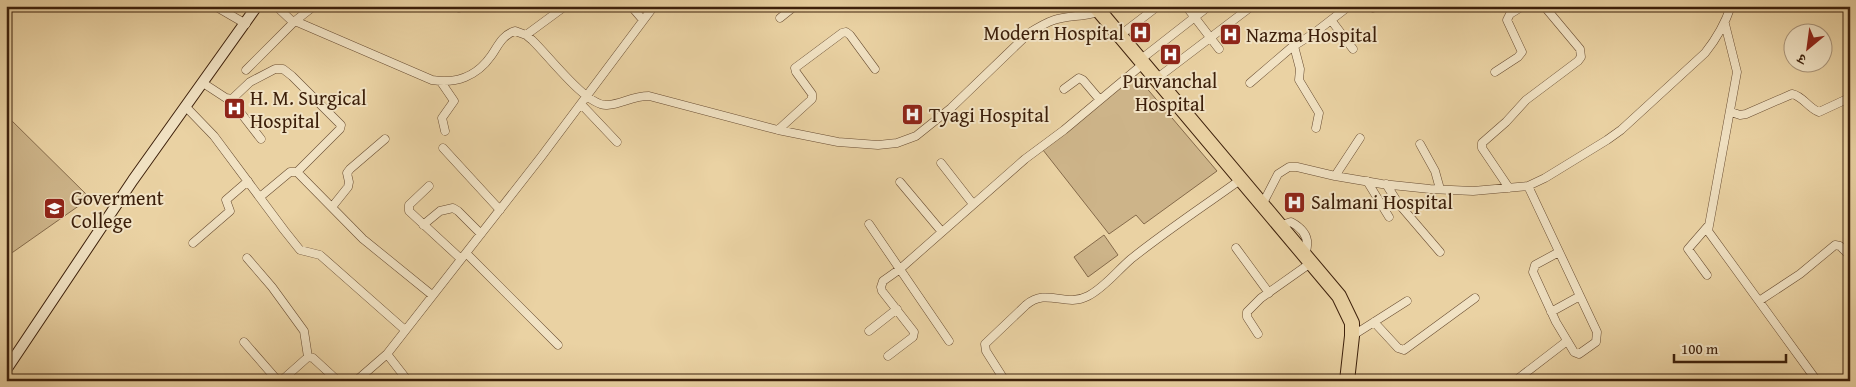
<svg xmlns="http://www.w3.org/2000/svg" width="1856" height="387" font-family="'Gentium Book Plus','Noto Serif Devanagari',serif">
<rect width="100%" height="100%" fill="#ead2a3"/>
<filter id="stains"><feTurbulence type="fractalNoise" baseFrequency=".004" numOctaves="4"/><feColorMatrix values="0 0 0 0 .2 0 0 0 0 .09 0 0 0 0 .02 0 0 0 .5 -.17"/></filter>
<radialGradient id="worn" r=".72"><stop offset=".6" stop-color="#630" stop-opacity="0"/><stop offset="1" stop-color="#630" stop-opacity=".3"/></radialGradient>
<path fill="#cdb489" stroke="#856a4a" d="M1133,72L1217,171L1144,224L1136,215L1109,234L1043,150Z
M6,115L90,198L6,257Z
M1104,235L1118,255L1088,277L1074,257Z"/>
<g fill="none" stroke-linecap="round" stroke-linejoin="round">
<defs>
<path id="street" d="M215,6L246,24
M276,6L293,22L295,21L432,80C456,84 477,76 491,56C498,46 502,35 515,31L526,35L532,40C548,55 587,107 607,105C622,104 632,96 649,96L778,130L838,142L878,145L897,143L916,136L951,108L1029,33C1037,28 1045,23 1054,20C1072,14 1093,18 1109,6
M458,6L459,8
M631,6L643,20
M1186,6L1219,49
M1367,6L1373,8L1377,6
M780,18L795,6
M1331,20L1353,49
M1725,24L1737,72L1708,231L1817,381
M526,35L564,7
M1119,36L1158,6
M1294,46L1300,69L1299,80L1319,113L1316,128
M1140,60L1209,6
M246,70L295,21L314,6
M1495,72L1518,57L1522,52L1507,20L1510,14L1523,6
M1156,79L1252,6
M441,82L454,101L442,118L445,131
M203,83L226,98L232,99L250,82L275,69H283L292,76L341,125L340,129L297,172
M1250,83L1292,47L1313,34L1349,6
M1064,89L1079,78L1083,80L1100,100
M230,99L261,139
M581,104L617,142
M186,107L214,136L284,230L300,250L320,255L405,330
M1731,112L1740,115L1746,114L1792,94C1803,96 1808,108 1819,112L1847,99
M778,130L812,99V94L796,72L795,68L842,33L846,32L850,35L875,69
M1420,144L1435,171L1440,189
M443,148L500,210
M941,163L973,204
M1335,176L1360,138
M1367,181L1389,217
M900,182L942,232
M1386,184L1398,203L1440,252
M429,186L409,205V211L461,259
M1528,186L1597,332L1596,342L1579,354L1574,352L1556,322L1533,272L1535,265L1559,252
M1509,188L1482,148V143L1506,122L1526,100L1578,61L1581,57L1580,49L1544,6
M260,197L290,172H297L363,239L432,295
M1262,205L1278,174L1289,167H1297L1335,176L1382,184L1430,189L1473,191L1528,186L1545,178L1607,140L1621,130L1705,53C1717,38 1725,24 1731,6
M332,207L348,187L349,182L347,173L350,169L385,139
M869,224L949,341
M423,225L440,211L453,208L458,211L481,234
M1279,226L1291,222C1304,229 1311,239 1305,254
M193,243L230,211L226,200L248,181
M1236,248L1269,293
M466,253L558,345
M247,258L272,287L304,331L308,357
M1707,275L1688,249L1708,226
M1759,301L1800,274L1835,245L1840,246L1848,254
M1551,312L1580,296
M1374,322L1398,348L1404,350L1475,298
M869,331L897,309
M1258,334L1247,317V312L1261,298L1312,262
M1352,336L1407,301
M244,342L278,381
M387,354L408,381
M888,356L913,337L914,332L882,291L881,287L883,281L900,269L1025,159L1064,130L1143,64
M281,381L308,357L313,358L338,381
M356,381L387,354L541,157L654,6
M1005,381L986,351L985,344L1026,305C1047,287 1065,308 1088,296C1104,288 1117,271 1131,259C1166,231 1204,206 1240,180
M1515,381L1567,341"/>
<path id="secondary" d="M6,370L133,180L257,6"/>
<path id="highway" d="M1095,6L1339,296L1352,323V336L1347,381"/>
</defs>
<use href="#street" stroke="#684c31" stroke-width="9"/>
<use href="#secondary" stroke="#3d200b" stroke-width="12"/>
<use href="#highway" stroke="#3d200b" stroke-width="16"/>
<use href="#street" stroke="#f1e2c3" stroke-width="8"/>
<use href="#secondary" stroke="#f1e2c3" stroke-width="10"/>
<use href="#highway" stroke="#ead2a3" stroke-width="14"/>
</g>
<defs>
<symbol id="hospital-square" viewBox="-11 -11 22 22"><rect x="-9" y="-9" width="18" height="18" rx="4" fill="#8f2418" stroke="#f1e2c3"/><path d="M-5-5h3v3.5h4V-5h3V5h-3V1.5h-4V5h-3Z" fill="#fff"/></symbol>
<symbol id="university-square" viewBox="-11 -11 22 22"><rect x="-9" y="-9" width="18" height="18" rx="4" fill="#8f2418" stroke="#f1e2c3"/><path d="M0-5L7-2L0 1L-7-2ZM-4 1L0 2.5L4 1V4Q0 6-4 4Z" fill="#fff"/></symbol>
</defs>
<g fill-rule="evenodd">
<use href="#hospital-square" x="1128" y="20" width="25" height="25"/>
<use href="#hospital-square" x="1218" y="22" width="25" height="25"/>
<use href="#hospital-square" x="1158" y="42" width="25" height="25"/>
<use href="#hospital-square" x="222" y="96" width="25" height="25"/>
<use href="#hospital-square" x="900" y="102" width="25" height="25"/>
<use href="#hospital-square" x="1282" y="190" width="25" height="25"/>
<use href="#university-square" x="42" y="196" width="25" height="25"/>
</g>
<g text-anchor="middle" stroke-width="4" stroke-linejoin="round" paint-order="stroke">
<g font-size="20" fill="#3d200b" stroke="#f1e2c3" text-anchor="start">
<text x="1124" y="40" text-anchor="end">Modern Hospital</text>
<text x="1246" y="42">Nazma Hospital</text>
<text x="1170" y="88" text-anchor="middle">Purvanchal<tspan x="1170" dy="23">Hospital</tspan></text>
<text x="250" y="105">H. M. Surgical<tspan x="250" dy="23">Hospital</tspan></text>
<text x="929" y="122">Tyagi Hospital</text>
<text x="71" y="205">Goverment<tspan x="71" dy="23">College</tspan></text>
<text x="1311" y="209">Salmani Hospital</text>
</g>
</g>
<rect width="1856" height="387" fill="none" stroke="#ead2a3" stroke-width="25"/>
<rect x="8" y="8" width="1841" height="372" fill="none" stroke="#3d200b" stroke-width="2.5"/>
<rect x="12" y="12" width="1831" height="362" fill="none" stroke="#3d200b"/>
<g transform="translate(1808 48) rotate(209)"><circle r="24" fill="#f1e2c3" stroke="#a99479"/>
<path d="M0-4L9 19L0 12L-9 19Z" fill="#8f2418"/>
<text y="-8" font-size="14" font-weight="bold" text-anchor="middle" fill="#3d200b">उ</text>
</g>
<path d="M1674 354v8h112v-8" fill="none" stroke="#3d200b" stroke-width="2.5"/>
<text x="1681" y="354" font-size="15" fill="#3d200b" stroke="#f1e2c3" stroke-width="4" paint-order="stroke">100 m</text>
<rect width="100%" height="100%" filter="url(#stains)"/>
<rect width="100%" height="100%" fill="url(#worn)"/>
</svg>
